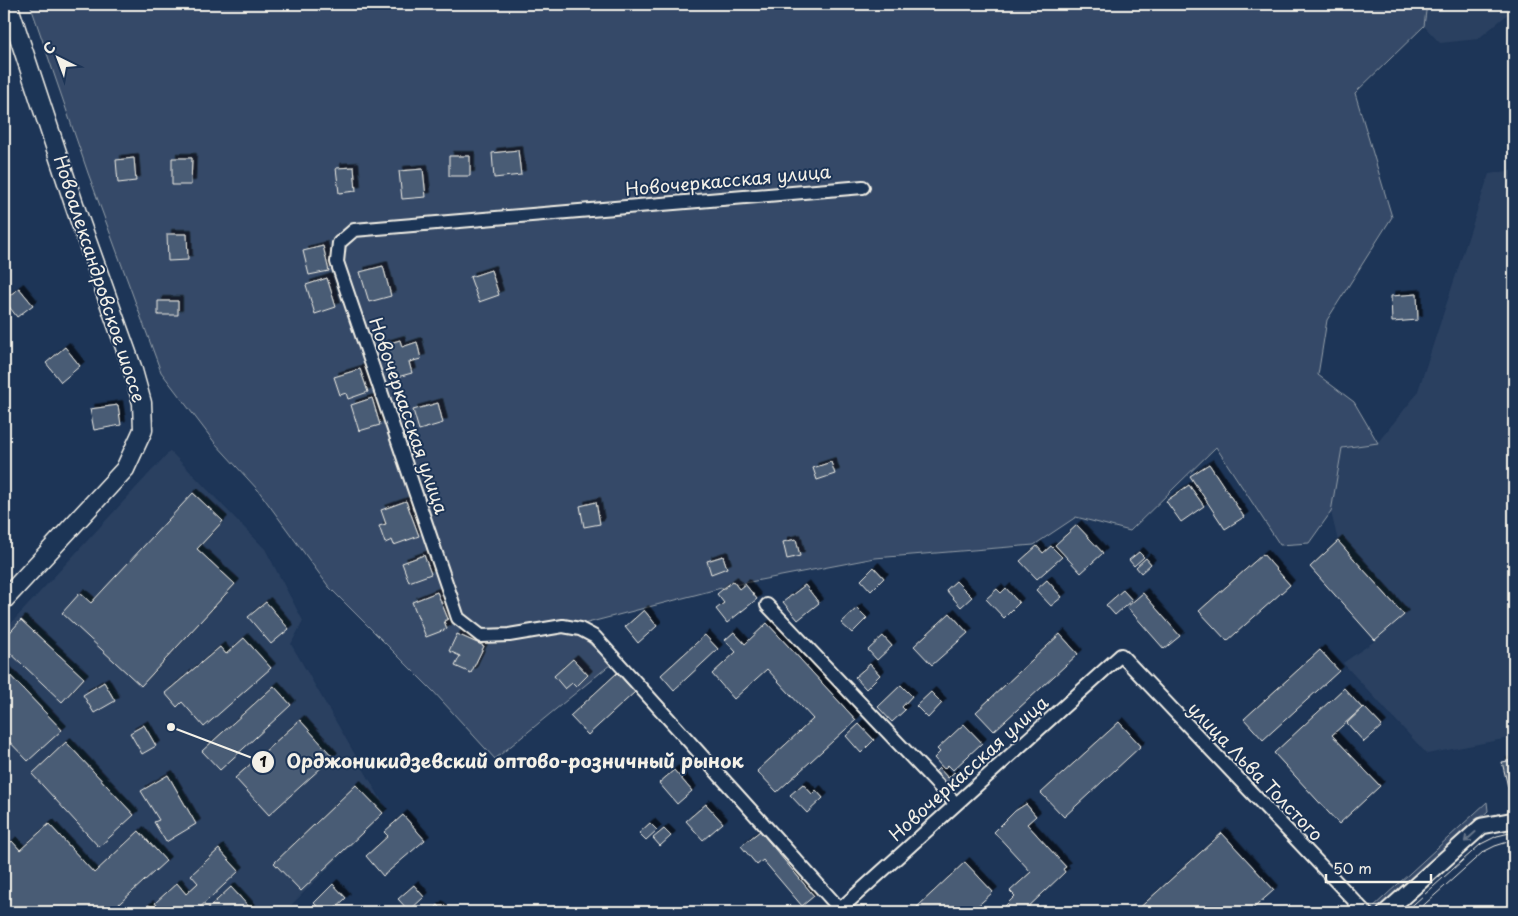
<svg xmlns="http://www.w3.org/2000/svg" width="1518" height="916" font-family="'Playpen Sans',sans-serif">
<defs>
<filter id="shadow"><feDropShadow dx="4.5" dy="-4.5" stdDeviation="0" flood-color="#0009"/></filter>
</defs>
<rect width="100%" height="100%" fill="#1d3557"/>
<filter id="ink" filterUnits="userSpaceOnUse"><feTurbulence type="fractalNoise" baseFrequency=".02" numOctaves="2"/><feDisplacementMap in="SourceGraphic" scale="10" xChannelSelector="R" yChannelSelector="G"/><feConvolveMatrix kernelMatrix="1 2 1 2 8 2 1 2 1" color-interpolation-filters="sRGB"/></filter>
<g filter="url(#ink)">
<path fill="#2a4060" d="M1427,4H1514V9L1478,39L1440,43L1424,26Z
M1514,170V737L1427,754L1343,663L1376,640L1404,615L1338,541L1331,512L1342,448L1378,442L1417,394L1489,174Z
M170,451L265,549L303,621L291,644L387,810L284,912H4V631Z"/>
<path fill="#354a67" stroke="#949ea8" d="M30,4H1427L1424,26L1355,93L1392,217L1327,320L1318,375L1354,402L1378,443L1342,448L1331,512L1309,543L1280,545L1216,447L1130,531L1076,517L1034,545L875,558L729,586L572,627L611,664L495,759L433,691L329,587L258,490L215,443L161,372L88,173Z
M1487,802L1488,811L1378,912H1376L1372,908Z"/>
<path fill="#485b74" stroke="#f4f1e8" filter="url(#shadow)" d="M518,150L521,175L494,178L492,153Z
M449,156H470V176H449Z
M134,158L136,181L118,183L116,160Z
M172,158H192L191,185H172Z
M354,167L356,191L339,193L336,168Z
M423,169L426,197L402,199L399,171Z
M167,234H187L188,260L168,261Z
M323,246L329,271L309,275L303,251Z
M383,266L391,296L369,302L360,272Z
M491,270L499,295L479,302L470,277Z
M327,278L336,307L315,314L306,285Z
M19,288L33,305L17,317L4,300Z
M1417,294L1418,320L1392,322L1391,296Z
M158,301H178V315H158Z
M400,340L402,347L417,342L421,359L409,362L412,373L390,379L380,346Z
M65,347L80,366L61,382L46,363Z
M360,369L368,392L348,399L346,393L340,395L334,377Z
M372,398L380,425L359,431L351,405Z
M438,403L443,423L419,430L413,410Z
M118,405L121,425L94,430L90,409Z
M831,462L835,474L817,480L813,468Z
M1209,464L1244,517L1225,529L1190,476Z
M1189,485L1204,506L1181,522L1166,501Z
M193,493L223,521L197,549L235,584L141,686L62,613L80,593L91,603Z
M406,501L419,536L394,545L392,540L385,543L379,526L386,524L381,510Z
M596,502L600,524L584,527L580,506Z
M1077,525L1103,553L1081,573L1055,545Z
M796,539L800,556L787,559L783,542Z
M1338,541L1404,615L1375,640L1310,567Z
M1037,546L1043,553L1051,546L1062,557L1037,579L1020,561Z
M1139,552L1144,557L1134,566L1129,560Z
M1263,554L1290,585L1227,641L1199,611Z
M424,555L431,574L409,582L402,563Z
M723,556L727,568L711,574L707,561Z
M1146,558L1151,564L1141,573L1136,567Z
M874,567L884,578L871,591L861,580Z
M1047,580L1062,597L1051,606L1036,590Z
M733,581L739,589L745,584L757,599L727,623L716,609L724,603L717,594Z
M956,581L972,597L961,607L946,590Z
M805,585L819,603L798,620L783,602Z
M1006,588L1019,603L1004,618L986,599L997,589L1001,593Z
M1123,590L1132,600L1115,615L1106,605Z
M437,592L448,619L444,621L447,629L426,637L412,602Z
M1143,593L1180,636L1164,649L1127,607Z
M266,602L289,629L271,644L248,617Z
M857,608L867,618L852,633L841,623Z
M644,610L657,626L638,643L625,627Z
M950,613L968,633L932,665L914,646Z
M21,620L84,678L62,702L4,647V639Z
M767,623L856,720L777,792L757,771L813,719L767,669L734,699L712,674L736,652L725,640L734,632L745,644Z
M457,634L484,646L471,673L455,666L460,656L449,651Z
M1060,634L1078,654L994,731L976,712Z
M705,635L718,649L674,690L661,675Z
M883,636L892,646L877,660L868,650Z
M244,638L271,668L204,727L182,702L177,707L165,693L220,647L226,654Z
M1320,650L1339,671L1263,740L1244,719Z
M573,659L588,675L576,687L572,683L565,689L554,676Z
M870,664L880,675L866,689L855,677Z
M4,669L62,730L28,761L4,736Z
M617,673L635,692L588,735L570,716Z
M104,682L115,701L94,713L83,695Z
M901,685L912,696L902,707L905,710L892,722L878,707Z
M274,686L291,705L220,770L202,751Z
M1344,688L1362,708L1332,735L1380,786L1339,824L1274,753Z
M931,692L942,703L928,718L916,706Z
M1364,707L1382,726L1364,742L1347,723Z
M300,720L333,757L269,815L235,778Z
M1119,722L1141,746L1064,817L1041,793Z
M859,724L874,740L861,753L846,736Z
M964,724L982,743L953,770L948,765L944,769L934,758L940,752L937,749Z
M144,725L156,746L142,754L130,733Z
M66,742L134,815L99,847L32,774Z
M1514,760V786L1508,787L1502,762Z
M939,768L948,778L954,772L961,779L949,791L933,774Z
M674,770L692,791L677,804L659,783Z
M168,775L196,824L166,842L154,822L159,820L141,791Z
M803,784L812,794L816,790L823,798L807,813L790,795Z
M356,785L383,813L301,891L274,863Z
M706,804L723,823L703,840L686,821Z
M1026,804L1036,816L1027,824L1066,867L1063,869L1065,872L1023,912H999L1015,896L1010,891L1031,872L994,832L1015,811Z
M403,815L425,840L383,876L366,856L388,836L384,832Z
M650,823L657,830L646,840L639,833Z
M49,824L94,873L139,831L166,861L110,912H4V849L12,841L20,850Z
M664,829L671,836L660,846L653,838Z
M760,831L814,896L802,906L763,860L757,865L741,846Z
M1222,833L1274,890L1249,912H1135Z
M219,849L239,871L195,912H163L155,903L177,883L186,894L198,883L191,875Z
M965,862L993,892L971,912H922L917,907Z
M333,884L346,898L331,912H323L314,903Z
M414,885L424,897L409,911L398,899Z
M231,887L251,909L247,912H204Z
M149,905L156,912H141Z
M438,905L445,912H431Z"/>
<g fill="none" stroke-linecap="round" stroke-linejoin="round">
<defs>
<path id="minor" d="M767,605L956,804
M840,909L595,637L580,629L563,626L509,635L481,636L458,618L337,262L339,243L354,230L863,187
M837,912L1121,655L1365,912"/>
<path id="tertiary" d="M1386,912L1482,826L1514,820"/>
<path id="secondary" d="M4,600L125,469L143,430L142,403L132,367L76,210L8,4"/>
</defs>
<use href="#minor" stroke="#f4f1e8" stroke-width="16"/>
<use href="#tertiary" stroke="#f4f1e8" stroke-width="19"/>
<use href="#secondary" stroke="#f4f1e8" stroke-width="21"/>
<use href="#minor" stroke="#1d3557" stroke-width="12"/>
<use href="#tertiary" stroke="#1d3557" stroke-width="15"/>
<use href="#secondary" stroke="#1d3557" stroke-width="18"/>
<path stroke="#f4f1e8" stroke-width="1" d="M1405,912L1481,844L1497,836L1514,832
M1416,912L1483,852L1495,846L1514,840"/>
</g>
<defs><path id="oneway-shaft" d="M-6 0H5M1.5-3L5.5 0L1.5 3" fill="none" stroke-width="1.6" stroke-linecap="round" stroke-linejoin="round" transform="scale(1.25)"/></defs>
<use stroke="#68778a" href="#oneway-shaft" transform="translate(1470 837) rotate(138)"/>
</g>
<g text-anchor="middle" stroke-width="4" stroke-linejoin="round" paint-order="stroke">
<g font-size="18" fill="#f4f1e8" stroke="#1d3557">
<text transform="translate(728 181) rotate(-5)" y="6">Новочеркасская улица</text>
<text transform="translate(99 279) rotate(72)" y="6">Новоалександровское шоссе</text>
<text transform="translate(408 416) rotate(71)" y="6">Новочеркасская улица</text>
<text transform="translate(969 769) rotate(-42)" y="6">Новочеркасская улица</text>
<text transform="translate(1255 772) rotate(46)" y="6">улица Льва Толстого</text>
</g>
</g>
<path fill="none" stroke="#f4f1e8" stroke-width="2" d="M171 727L263 762"/>
<g fill="#f4f1e8" stroke="#1d3557" stroke-width="2">
<circle cx="171" cy="727" r="5"/>
<circle cx="263" cy="762" r="12"/>
</g>
<g font-size="15" text-anchor="middle" font-weight="bold" fill="#111">
<text x="263" y="767">1</text>
</g>
<g font-size="19" text-anchor="middle" font-weight="bold" fill="#f4f1e8" stroke="#1d3557" stroke-width="4" stroke-linejoin="round" paint-order="stroke">
<text x="515" y="768">Орджоникидзевский оптово-розничный рынок</text>
</g>
<rect width="1518" height="916" fill="none" stroke="#1d3557" stroke-width="20"/>
<rect x="10" y="10" width="1498" height="896" fill="none" stroke="#f4f1e8" stroke-width="2" filter="url(#ink)"/>
<g transform="translate(58 58) rotate(318)" stroke="#1d3557" stroke-width="4" paint-order="stroke">
<path d="M0-4L9 19L0 12L-9 19Z" fill="#f4f1e8"/>
<text y="-8" font-size="14" font-weight="bold" text-anchor="middle" fill="#f4f1e8">С</text>
</g>
<path d="M1326 874v8h105v-8" fill="none" stroke="#f4f1e8" stroke-width="2.5"/>
<text x="1333" y="874" font-size="15" fill="#f4f1e8" stroke="#1d3557" stroke-width="4" paint-order="stroke">50 m</text>
</svg>
